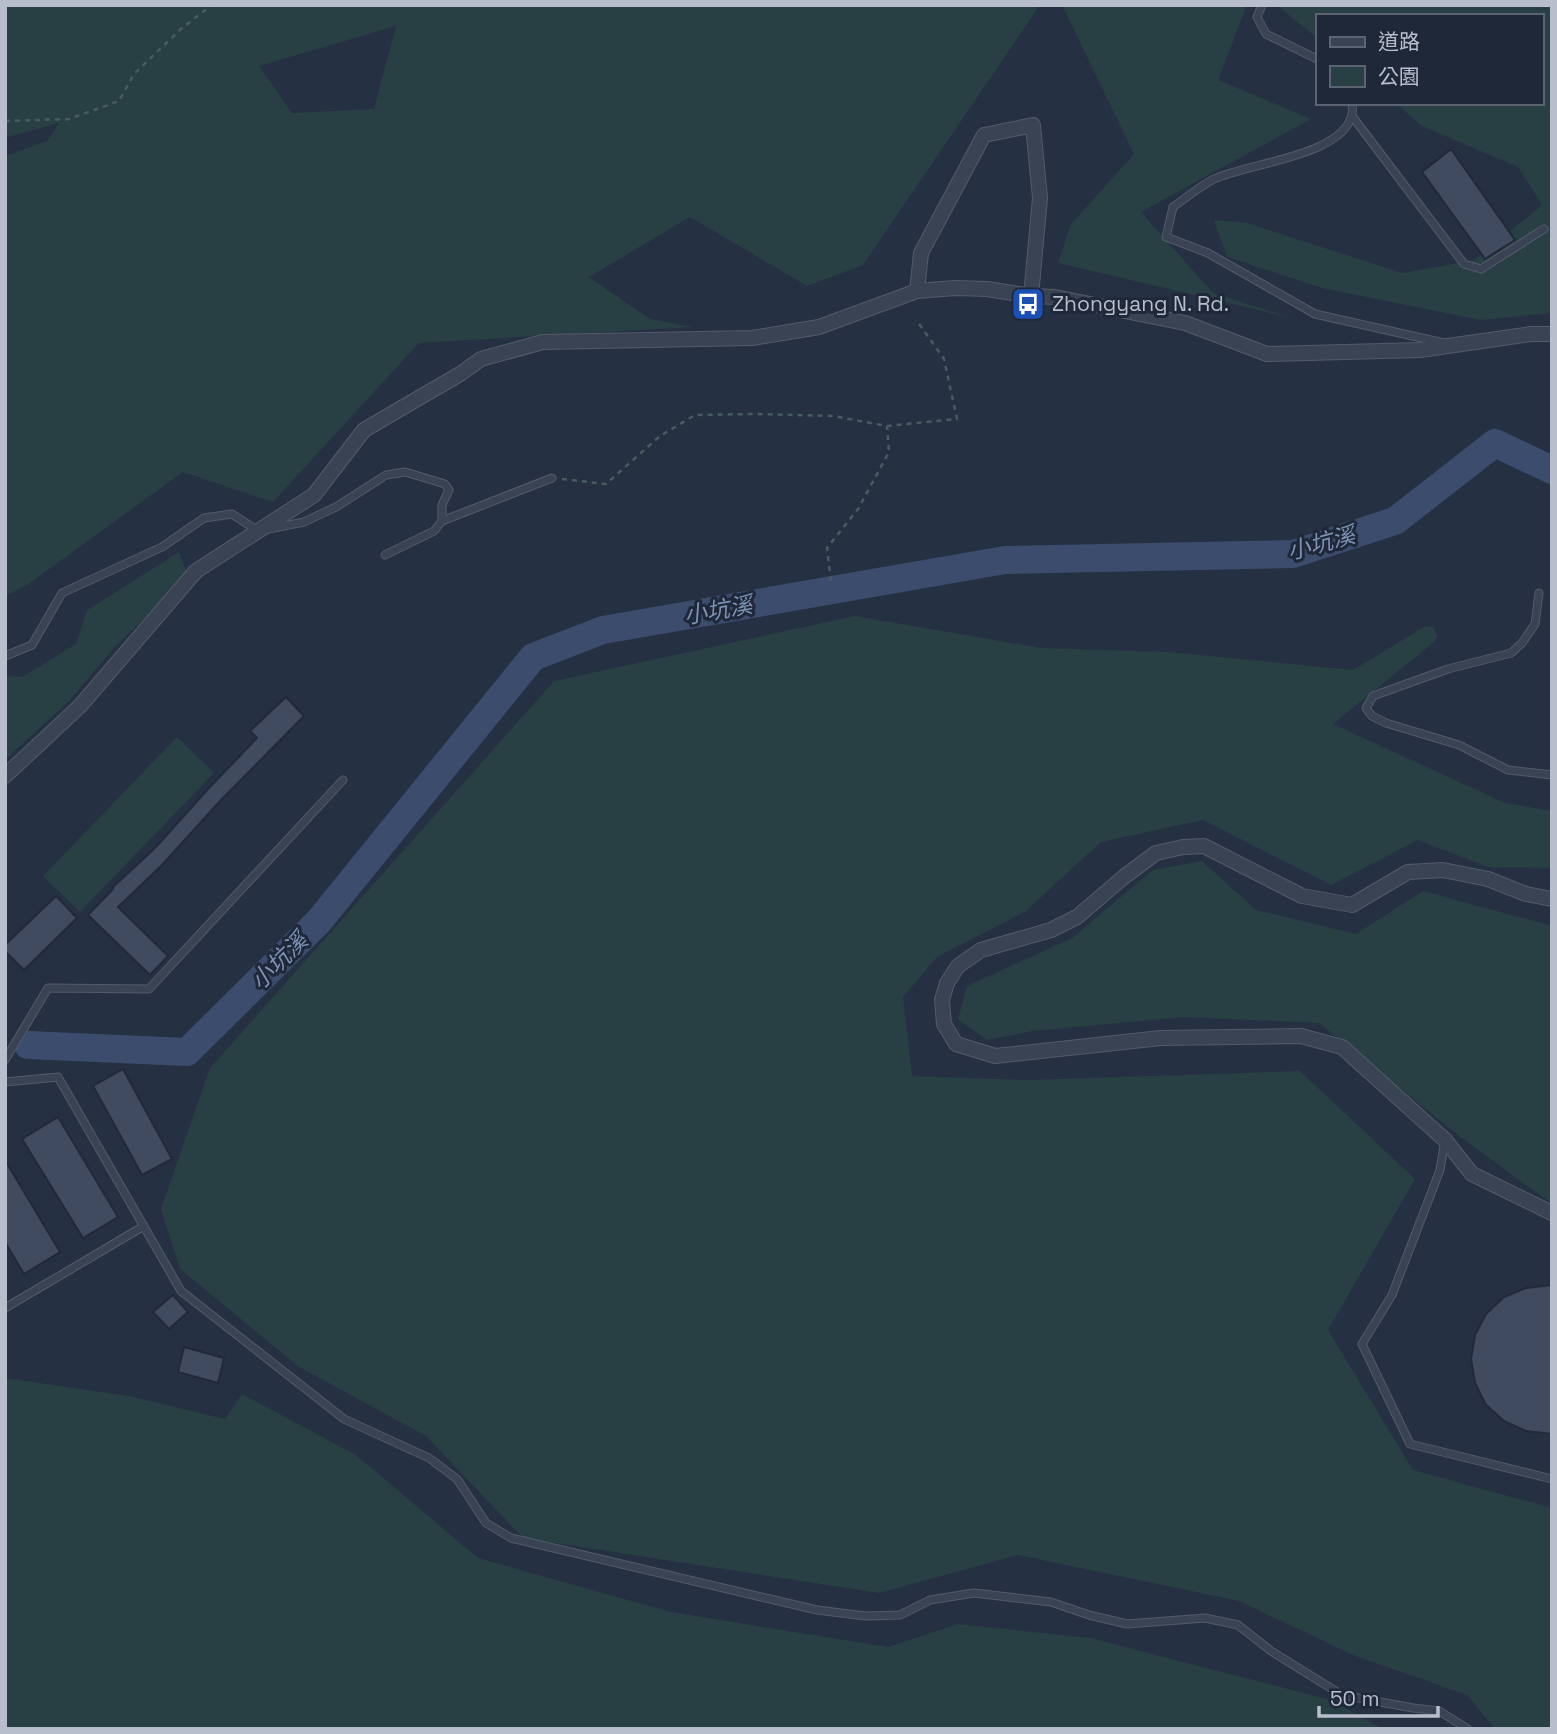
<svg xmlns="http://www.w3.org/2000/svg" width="1557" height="1734" font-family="'Space Grotesk','Noto Sans TC',sans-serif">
<rect width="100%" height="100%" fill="#263043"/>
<path fill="#283f44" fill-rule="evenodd" d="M5,5H1040L863,265L807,286L690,217L589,277L650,319L693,327L419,343L273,502L183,472L27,585L5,596V156L47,141L59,123L5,138ZM396,26L374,109L292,113L259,66Z
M1062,5H1247L1218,80L1311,119L1141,212L1213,293L1292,318L1058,263L1071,224L1134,154Z
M1280,5H1552V313L1481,320L1322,288L1227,257L1214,220L1247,223L1402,273L1475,260L1542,205L1518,167L1420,125L1396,103H1541V16H1317V38L1279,7Z
M179,552L188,576L114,648L69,701L5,760V676L22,677L76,644L87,610Z
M855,616L1042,648L1168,652L1353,670L1424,627L1429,626L1433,627L1438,637L1434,642L1333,724L1505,803L1552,811V868L1488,867L1418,840L1331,885L1203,820L1101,842L1026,911L937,957L903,997L912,1076L1027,1080L1300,1071L1415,1179L1328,1330L1413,1470L1552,1508V1729H1495L1467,1695L1353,1655L1239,1601L1018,1555L879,1593L523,1538L426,1436L299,1367L180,1269L161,1209L210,1068L554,681Z
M177,737L214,773L80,912L43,876Z
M1202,861L1256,910L1356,934L1423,891L1552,926V1204L1458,1135L1319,1023L1184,1017L1033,1031L987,1040L958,1019L967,986L1072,938L1153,870Z
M5,1378L129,1396L225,1419L242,1394L356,1455L478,1558L671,1612L888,1647L958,1624L1090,1638L1331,1700L1383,1729H5Z"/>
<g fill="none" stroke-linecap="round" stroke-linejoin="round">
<path stroke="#3b4c6c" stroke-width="28" d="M28,1045L187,1052L319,921L533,657L603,630L1005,560L1293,554L1395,521L1495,443L1552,470"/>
</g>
<path fill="#404b60" stroke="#212a3a" stroke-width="2" d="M1451,149L1515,240L1485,259L1422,172Z
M286,697L304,716L220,801L162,865L118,907L168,956L150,975L88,915L113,889L112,888L156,847L208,789L257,738L250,731Z
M56,896L77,918L24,970L5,951V945Z
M123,1069L172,1159L142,1175L93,1086Z
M58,1117L118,1217L83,1238L22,1139Z
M5,1160L60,1252L24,1274L5,1242Z
M1552,1285V1434L1526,1431L1504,1421L1486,1405L1475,1383L1471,1359L1475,1335L1486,1314L1504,1297L1526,1288Z
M173,1295L188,1312L169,1329L153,1312Z
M184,1347L224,1358L218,1383L178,1372Z"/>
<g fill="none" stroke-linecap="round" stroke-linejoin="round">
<defs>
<path id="service" d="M1262,5L1257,17L1266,34L1317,59
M1352,103C1352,107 1353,111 1352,114C1344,156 1248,163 1214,179C1200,186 1186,198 1173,207L1166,237L1208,253L1315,314L1444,343
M1352,116L1464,264L1481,269L1544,229
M385,555L434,531L442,521
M1539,593L1535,624L1522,643L1511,653L1448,669L1373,696L1366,708L1372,716L1386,723L1459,745L1508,770L1552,775
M5,656L32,645L62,593L162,547L204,518L232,514L258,531L304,522L336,507L386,475L405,472L445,484L449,490L442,505V521L552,478
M5,1060L48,988L149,989L343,780
M5,1082L58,1077L181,1291L344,1419L429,1458L457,1479L486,1523L511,1538L817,1610L865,1616L900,1615L930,1600L974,1593L1051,1602L1089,1615L1127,1624L1205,1618L1238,1625L1271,1651L1342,1695L1413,1708L1439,1711L1468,1729
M1445,1140L1440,1170L1392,1295L1362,1344L1410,1444L1552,1479
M5,1308L144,1226"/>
<path id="minor" d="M917,291L921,253L984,135L1033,125L1040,198L1031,296
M5,776L80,706L196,571L314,495L364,430L460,374L481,359L543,342L752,338L819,327L917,291L955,288L987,289L1031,296L1055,297L1185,323L1267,354L1420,350L1531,334H1552
M1552,899L1526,894L1488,879L1443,870L1408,872L1352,905L1302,896L1204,846L1183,847L1156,853L1125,876L1077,917L1051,930L981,950L958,966L947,983L942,1000L944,1024L956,1044L995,1056L1161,1038L1301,1036L1342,1047L1445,1140L1472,1174L1552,1213"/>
</defs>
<use href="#service" stroke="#535b6a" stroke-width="9"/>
<use href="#minor" stroke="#535b6a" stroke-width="16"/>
<path stroke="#465c60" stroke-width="2.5" stroke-dasharray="5 5" stroke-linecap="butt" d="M5,121L69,119L119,101L134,74L182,28L212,5
M562,479L606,484L660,436L695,415L755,414L833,416L887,426L957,419L944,359L917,321
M831,581L827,548L858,509L889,452L887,426"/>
<use href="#service" stroke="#3a4353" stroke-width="7"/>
<use href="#minor" stroke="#3a4353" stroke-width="14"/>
</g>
<defs>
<symbol id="bus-square" viewBox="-11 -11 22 22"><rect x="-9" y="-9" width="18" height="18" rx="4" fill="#1a4fb4" stroke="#1f2838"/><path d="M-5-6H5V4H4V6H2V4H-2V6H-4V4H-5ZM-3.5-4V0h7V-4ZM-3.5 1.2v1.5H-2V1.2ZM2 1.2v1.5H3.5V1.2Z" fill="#fff"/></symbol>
</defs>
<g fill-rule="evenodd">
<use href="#bus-square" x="1009" y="285" width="38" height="38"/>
</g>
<g text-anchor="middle" stroke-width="6" stroke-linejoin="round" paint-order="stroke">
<g font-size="21" fill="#b8becc" stroke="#1f2838" text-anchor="start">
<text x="1052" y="311">Zhongyang N. Rd.</text>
</g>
<g font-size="23" font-style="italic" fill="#7e92b4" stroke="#1f2838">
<text transform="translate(1321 543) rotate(-15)" y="8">小坑溪</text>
<text transform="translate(718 610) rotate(-10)" y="8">小坑溪</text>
<text transform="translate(279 961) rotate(-45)" y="8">小坑溪</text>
</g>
</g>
<rect width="1557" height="1734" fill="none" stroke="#b8becc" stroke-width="14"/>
<rect x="1316" y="14" width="228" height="91" fill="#1f2838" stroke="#5c6473" stroke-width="2"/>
<rect x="1330" y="37" width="35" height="10" fill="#3a4353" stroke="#5c6473" stroke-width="2"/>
<text x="1378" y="49" font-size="21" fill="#b8becc">道路</text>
<rect x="1330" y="66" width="35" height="21" fill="#283f44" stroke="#5c6473" stroke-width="2"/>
<text x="1378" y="84" font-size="21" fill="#b8becc">公園</text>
<path d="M1319 1706v10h119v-10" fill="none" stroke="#b8becc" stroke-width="3.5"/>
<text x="1330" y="1706" font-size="21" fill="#b8becc" stroke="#1f2838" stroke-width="5" paint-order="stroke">50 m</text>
</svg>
